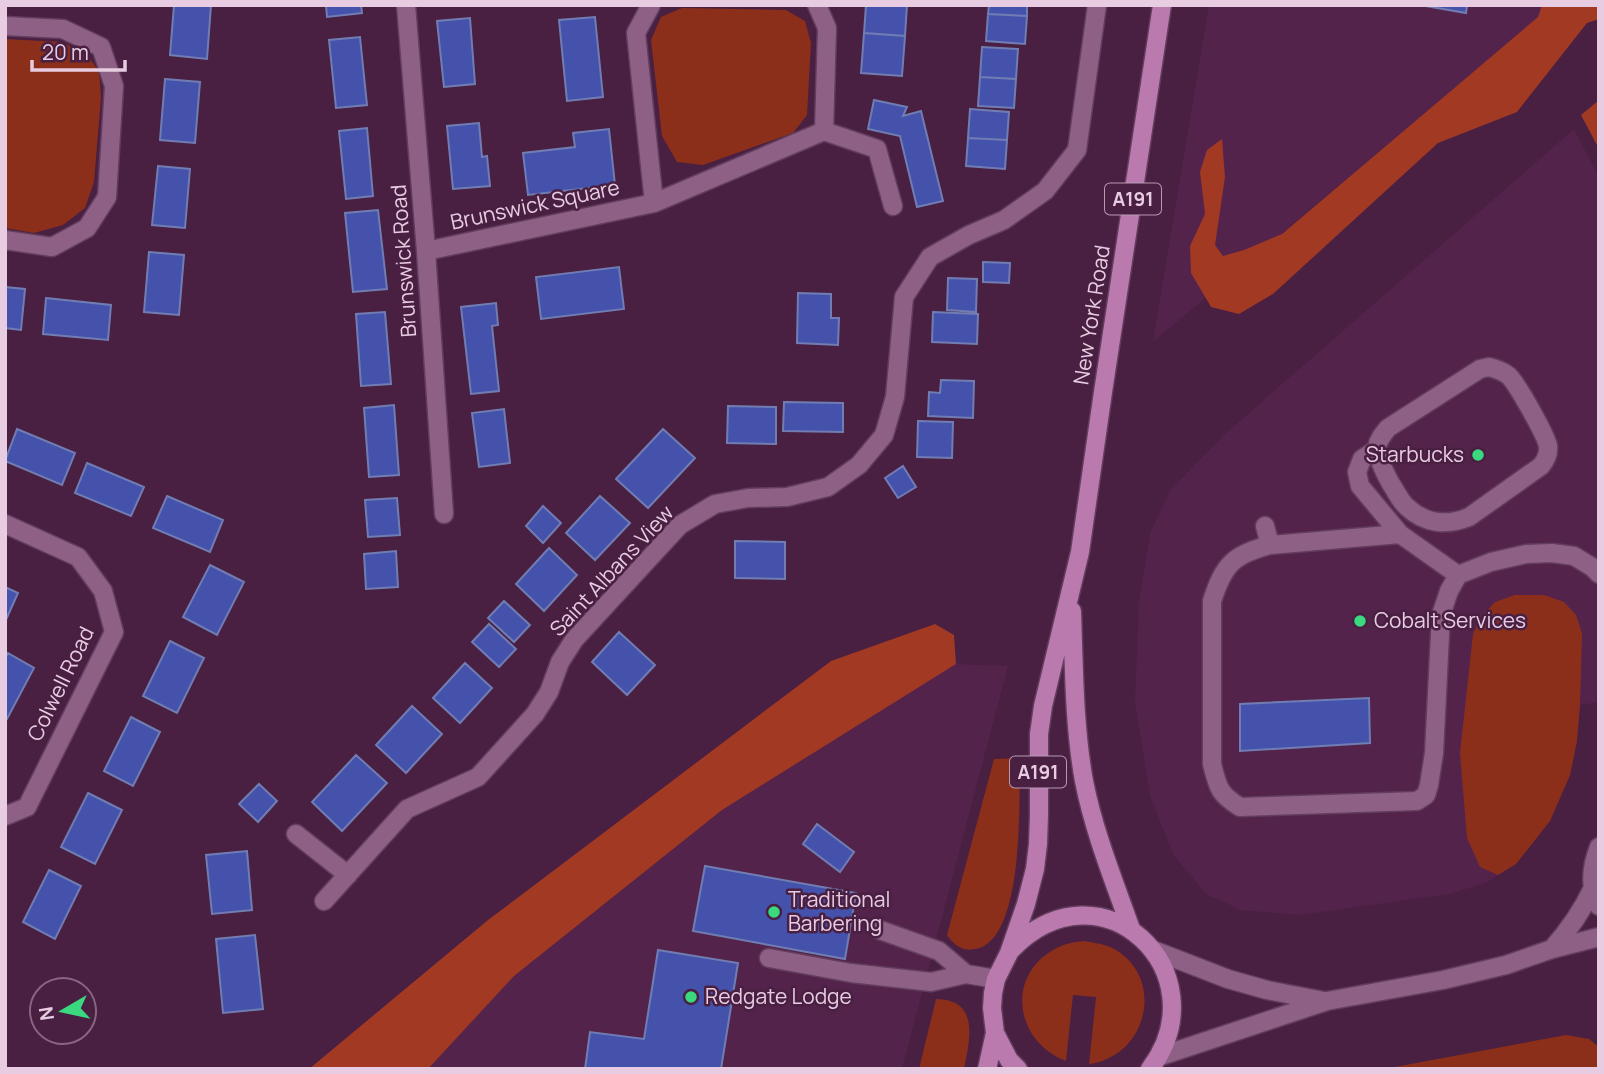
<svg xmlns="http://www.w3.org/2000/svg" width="1604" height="1074" font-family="Manrope,sans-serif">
<rect width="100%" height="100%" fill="#491f42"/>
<path fill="#54234c" d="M1209,5H1553L1153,342Z
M1574,129L1599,177V702L1580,705L1577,741L1570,776L1550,821L1516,864L1486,883L1449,894L1300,915L1241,910L1206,894L1173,854L1150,796L1135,702L1139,602L1150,533L1171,489L1226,433Z
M956,664L1008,666L902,1069H428L514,976L722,810Z"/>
<path fill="#8b2f1b" d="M682,8L786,10L805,21L811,43L807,115L793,133L703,165L677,162L662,136L651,40L661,17Z
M5,39L62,42L86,54L99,71L101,97L94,182L85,208L63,225L34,233L5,228Z
M1515,595H1544L1564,602L1576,615L1582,633L1580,705L1577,741L1570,775L1550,821L1516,864L1498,875L1480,867L1467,838L1460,753L1473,634L1482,616L1495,602Z
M1020,758C1019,800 1024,923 984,946C983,947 976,949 974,949C963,952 953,944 947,935L994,759Z
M1084,941C1095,943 1106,944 1116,950C1166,981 1146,1057 1089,1064L1096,997L1073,995L1066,1061C1016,1042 1005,978 1053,950C1063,944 1073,942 1084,941Z
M936,999C980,1000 970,1039 964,1069H919Z
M1566,1035L1589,1039L1599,1047V1069H1384Z"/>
<path fill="#a13923" d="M1542,5H1599V19L1587,23L1517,112L1438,143L1273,294L1239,314L1211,307L1191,273L1190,246L1205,214L1200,172L1207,150L1222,139L1225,177L1215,245L1223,256L1244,250L1282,234L1538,17Z
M1599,100V149L1581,115Z
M935,624L954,635L956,664L722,810L514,976L428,1069H309L488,920L831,661Z"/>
<path fill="#4552ac" stroke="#717db2" stroke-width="2" d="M174,5H211L207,59L170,55Z
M326,5H361L362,13L327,17Z
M866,5H907L905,36L864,33Z
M989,5H1027V16L988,14Z
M1420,5H1467L1466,13Z
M988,14L1027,16L1025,44L986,41Z
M595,17L603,97L567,101L559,20Z
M470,18L475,84L444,87L437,21Z
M864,33L905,36L902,76L861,73Z
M360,37L367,105L336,108L329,40Z
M982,47L1018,49L1016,79L980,77Z
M980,77L1016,79L1014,108L978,106Z
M165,79L200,82L195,143L160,140Z
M874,100L907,107L903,116L921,111L943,201L917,207L900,136L868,129Z
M970,109L1009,112L1007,140L968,138Z
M479,123L482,157L487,156L490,186L453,189L447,126Z
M367,128L373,196L346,199L339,131Z
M609,129L615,185L528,195L523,153L575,147L573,133Z
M968,138L1007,140L1005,169L966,166Z
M158,166L190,169L185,228L152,225Z
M378,210L387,289L353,292L345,213Z
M149,252L184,255L179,315L144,312Z
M983,262L1010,263L1009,283L983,282Z
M619,267L624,309L541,319L536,277Z
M948,278L977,279L976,312L947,310Z
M5,287L25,289L21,330L5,328Z
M798,293L831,294V318H839L838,345L797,343Z
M46,298L111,305L108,340L43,334Z
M496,303L498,325L492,326L499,391L471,394L461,307Z
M385,312L391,384L361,386L356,314Z
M933,312L978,314L977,344L932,342Z
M941,380L974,381L973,418L928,416L929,392L940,393Z
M784,402L843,403V432L783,431Z
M394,405L399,475L369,477L364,408Z
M728,406L776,407V444L727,443Z
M504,409L510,463L479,467L472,413Z
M918,421L953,422L952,458L917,457Z
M17,429L75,453L62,485L5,461Z
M663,429L695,458L648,508L616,479Z
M87,463L144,487L131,516L75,493Z
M903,466L916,487L898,498L885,478Z
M167,496L223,520L210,552L153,528Z
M600,496L630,523L595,560L566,533Z
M397,498L400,535L368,537L365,500Z
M543,506L561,523L543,543L526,526Z
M735,541L785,542V579L735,578Z
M549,548L577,575L544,611L516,584Z
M396,551L398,587L366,589L364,554Z
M210,565L244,582L217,635L183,617Z
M5,587L18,593L5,622Z
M504,601L530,625L514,642L488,618Z
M489,624L516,649L499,667L472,642Z
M619,632L655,665L627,695L592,662Z
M170,641L204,658L177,713L143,696Z
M8,653L34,668L7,719L5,718V658Z
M465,663L492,688L460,723L433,698Z
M1369,698L1370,743L1240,751V704Z
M412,706L442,734L406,773L376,745Z
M131,717L160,732L133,786L104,771Z
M356,755L387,783L342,831L312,802Z
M259,784L277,801L258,822L239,804Z
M88,793L122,810L95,864L61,847Z
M817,824L854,852L840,872L803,844Z
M247,851L252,910L212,914L206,855Z
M705,866L856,893L845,959L693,931Z
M49,870L81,886L55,939L23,922Z
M255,935L263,1009L223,1013L216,939Z
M658,950L738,963L721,1069H585L590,1032L644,1039Z"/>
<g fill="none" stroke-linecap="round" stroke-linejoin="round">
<defs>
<path id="service" d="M824,131L877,149L893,206
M1489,367C1497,369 1503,371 1509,376C1517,384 1546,435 1548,446C1549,454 1546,460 1541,466L1469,517C1447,526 1425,524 1407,507C1400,501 1396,491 1391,484C1386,475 1377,457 1377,447C1378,440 1383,434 1388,428L1480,369Z
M1377,449L1362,459L1357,472L1360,486L1400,534L1458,575
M1265,526L1270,545
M1400,534L1270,545C1233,555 1224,564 1212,601V764C1218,788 1219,794 1240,807L1417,801L1426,795L1429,785L1434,753L1441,615L1449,591L1458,575L1491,562L1526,554L1552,553L1574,556L1592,567L1599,574
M880,930L939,951L966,974
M769,958L851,973L931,982L966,974L996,979"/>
<path id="minor" d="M406,5L426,251L444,514
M651,5L636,33L654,203
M5,26L63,29L101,47L114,86L107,197L87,228L52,247L5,240
M426,251L654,203L824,131L827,28L817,5
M5,524L78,557L103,591L114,632L27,807L5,816
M296,834L348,875
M324,901L407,809L478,777L535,714L549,692L560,662L574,640L680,525L715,504L748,498L787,497L828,487L859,465L884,435L895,397L904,297L930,257L969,235L1004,220L1045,191L1077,150L1097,5"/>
<path id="tertiary" d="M1599,847C1591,867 1589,887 1599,906
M1552,949C1569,930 1582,911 1593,888
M1153,950L1228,979L1267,990L1324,1001
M1158,1057L1327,1001L1443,980L1506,965L1552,949L1599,937"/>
<path id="primary" d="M1072,611C1074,667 1074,726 1084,781C1094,832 1114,881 1131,929
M1011,950C1101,856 1222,973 1150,1069
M987,1069L995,1033
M1018,1069L1009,1060L995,1033L992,1008L993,993L996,979L1009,953L1026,904L1035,869L1038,844L1039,815V734L1043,706L1080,552L1103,392L1162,5"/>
</defs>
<use href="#service" stroke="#623d5d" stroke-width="21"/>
<use href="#minor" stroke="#623d5d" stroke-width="21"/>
<use href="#tertiary" stroke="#623d5d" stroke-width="21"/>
<use href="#primary" stroke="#623d5d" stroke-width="21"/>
<use href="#service" stroke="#8f6086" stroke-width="18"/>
<use href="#minor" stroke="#8f6086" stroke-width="18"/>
<use href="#tertiary" stroke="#8f6086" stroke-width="18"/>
<use href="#primary" stroke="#ba7aae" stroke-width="18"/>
</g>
<g fill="#3ad87f" stroke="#491f42" stroke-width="2.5">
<circle cx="1478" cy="455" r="7"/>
<circle cx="1360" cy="621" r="7"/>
<circle cx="774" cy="912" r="7"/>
<circle cx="691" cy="997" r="7"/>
</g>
<g text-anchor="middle" stroke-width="5" stroke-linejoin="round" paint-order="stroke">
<g fill="#491f42" stroke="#b899b2" stroke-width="2">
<rect x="1105" y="183.5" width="56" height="31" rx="5"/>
<rect x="1010" y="756.5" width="56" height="31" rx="5"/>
</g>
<g font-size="19" font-weight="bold" fill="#e8cde2">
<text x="1133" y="206">A191</text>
<text x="1038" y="779">A191</text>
</g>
<g font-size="21" fill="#e8cde2" stroke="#491f42">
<text transform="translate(535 205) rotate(-12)" y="7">Brunswick Square</text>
<text transform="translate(404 261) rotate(-94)" y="7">Brunswick Road</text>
<text transform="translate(1092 315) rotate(-81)" y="7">New York Road</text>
<text transform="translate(612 571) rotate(-47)" y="7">Saint Albans View</text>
<text transform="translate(61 684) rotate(-64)" y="7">Colwell Road</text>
</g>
<g font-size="21" fill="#e8cde2" stroke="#491f42" text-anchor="start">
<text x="1464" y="462" text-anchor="end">Starbucks</text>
<text x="1374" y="628">Cobalt Services</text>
<text x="788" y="907">Traditional<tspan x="788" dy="24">Barbering</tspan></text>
<text x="705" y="1004">Redgate Lodge</text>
</g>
</g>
<rect width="1604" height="1074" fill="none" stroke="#e8cde2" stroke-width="14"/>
<g transform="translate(63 1011) rotate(261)"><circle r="33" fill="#491f42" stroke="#896582" stroke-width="2"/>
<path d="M0-5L12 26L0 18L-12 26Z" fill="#3ad87f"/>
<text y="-10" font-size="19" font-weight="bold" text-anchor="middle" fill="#e8cde2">N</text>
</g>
<path d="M32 60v10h93v-10" fill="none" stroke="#e8cde2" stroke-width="3.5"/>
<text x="42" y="60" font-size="21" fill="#e8cde2" stroke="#491f42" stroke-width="5" paint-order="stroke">20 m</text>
</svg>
